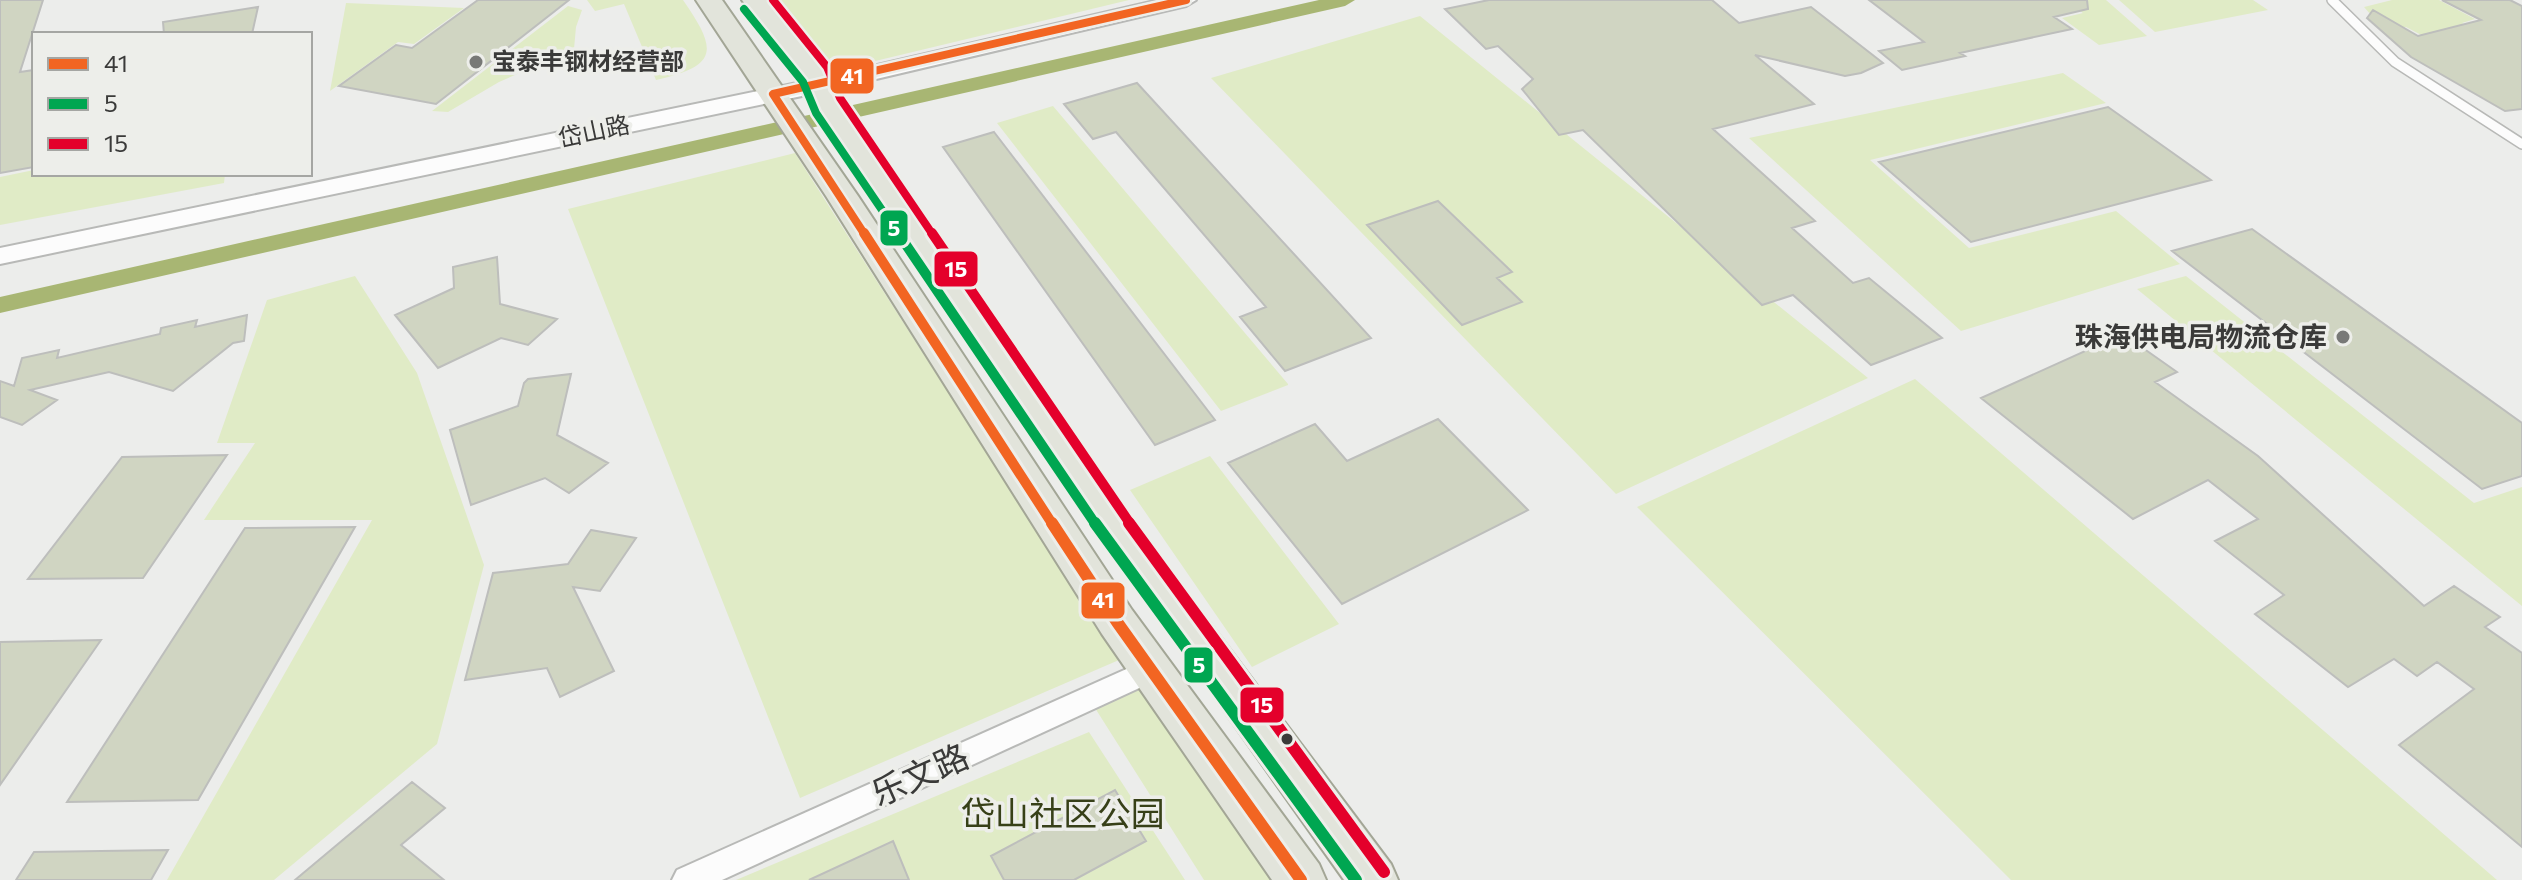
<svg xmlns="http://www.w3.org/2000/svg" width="2522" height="880" font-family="Commissioner,'Noto Sans SC',sans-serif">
<rect width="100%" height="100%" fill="#ecedeb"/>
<path fill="#e0ebc6" d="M587,0H683C717,49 720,66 656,80L624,4L595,11Z
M773,0H1129L821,74Z
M2064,0H2106L2147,36L2099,45L2062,18L2083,13Z
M2119,0H2253L2268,10L2155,32Z
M2392,0H2439L2475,19L2462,23L2470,28L2429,39L2406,27L2386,32L2364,7Z
M346,3L464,8L414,44L398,42L330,91Z
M568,6L582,10L576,27L574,49L499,82L448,112L432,111Z
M1420,16L1868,378L1616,494L1211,78Z
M2063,73L2106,103L1870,160L1969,248L2116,211L2180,264L1961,331L1749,138Z
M1053,106L1288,384V385L1221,411L997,123Z
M795,153L1119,660L800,798L568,209Z
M34,170V174H225L224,183L0,225V177Z
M355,276L417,373L484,565L437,744L274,880H167L372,520H204L255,443H217L267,300Z
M2186,276L2474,503L2522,487V606L2137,289Z
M1915,379L2497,880H2011L1637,507Z
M1210,456L1339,624L1252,667L1130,490Z
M1149,685L1286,880H1204L1095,708Z
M1089,732L1185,880H736Z"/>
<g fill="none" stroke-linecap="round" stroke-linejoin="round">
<path fill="#a8b673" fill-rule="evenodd" d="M1319,0H1355L1345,6L0,313V297Z"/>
</g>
<path fill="#d0d5c2" stroke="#bdbebc" stroke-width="2" d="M0,0H43L20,72L34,70V167L0,173Z
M478,0H569L436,104L339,86L396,45L412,48Z
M1489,0H1712L1739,23L1811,7L1883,63L1861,73L1845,76L1755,55L1814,104L1713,129L1815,221L1792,228L1853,283L1869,278L1942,338L1871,365L1793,295L1762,305L1583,130L1559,135L1522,89L1533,79L1498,46L1486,49L1445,9Z
M1869,0H2087L2088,9L2054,17L2072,29L1960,53L1965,56L1902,70L1879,51L1924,42Z
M2442,0H2510L2522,6V109L2505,111L2411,57L2367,18L2373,10L2418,36L2481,20Z
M258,7L252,34H164L163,22Z
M1137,83L1371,338L1285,371L1240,317L1266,307L1116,132L1093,139L1064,104Z
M2108,107L2211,180L1971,242L1879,162Z
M994,132L1215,420L1155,445L943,147Z
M1438,201L1512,272L1497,278L1522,302L1462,325L1367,225Z
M2252,229L2522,423V476L2482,489L2172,251Z
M497,257L500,304L557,319L528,345L501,338L438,368L395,315L454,288L453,267Z
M247,315L244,341L233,343L173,391L109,372L30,390L57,400L22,425L0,417V381L14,386L22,358L59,350L57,358L160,334L161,328L197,320L195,327Z
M2123,334L2177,372L2155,382L2258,456L2424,606L2454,586L2500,617L2485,627L2522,653V847L2399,745L2474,689L2437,662L2417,676L2394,659L2348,687L2255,614L2284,595L2215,541L2258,519L2208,480L2133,519L1981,398Z
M571,374L557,435L608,463L569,493L545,478L471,505L450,430L518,406L524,383L528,379Z
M1438,419L1528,510L1342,604L1228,463L1315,424L1347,461Z
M227,455L143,578L28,579L122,457Z
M355,527L198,800L67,802L245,528Z
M591,530L636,538L600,591L573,587L614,671L560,697L547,668L465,680L493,573L568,564Z
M101,640L0,785V642Z
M412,782L445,808L401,845L444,880H295Z
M1115,790L1146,841L1074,880H1004L991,856Z
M893,841L909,880H809Z
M168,850L151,880H16L34,852Z"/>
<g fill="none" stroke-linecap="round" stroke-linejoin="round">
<defs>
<path id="service" d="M2332,0L2395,62L2522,144"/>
<path id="minor" d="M1151,658L1161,662L1165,670L1161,678L722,880H672L677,870Z"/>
<path id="tertiary" d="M1159,0H1196L1186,6L821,92L0,264V248L821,78Z"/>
<path id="primary" d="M696,0H722L858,196L1132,610L1319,864L1326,880H1272L1102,634L826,196Z
M742,0H769L825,69L843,105L1108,487L1391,864L1398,880H1344L1080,507L813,105L801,77Z"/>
</defs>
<use href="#service" stroke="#b8b9b7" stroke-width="12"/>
<use href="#minor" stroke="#b8b9b7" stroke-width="4"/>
<use href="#tertiary" stroke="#b8b9b7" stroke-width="4"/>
<use href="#primary" stroke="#a3a696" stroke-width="4"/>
<use href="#service" stroke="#fcfcfc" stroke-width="9"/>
<use href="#minor" fill="#fcfcfc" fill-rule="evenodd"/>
<use href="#tertiary" fill="#fcfcfc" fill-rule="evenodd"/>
<use href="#primary" fill="#e2e4db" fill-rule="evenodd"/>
<defs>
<path id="bus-1-far2" d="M865,235L773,94L1186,0"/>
<path id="bus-1-far1" d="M864,233L1053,525"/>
<path id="bus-1" d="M1052,523L1117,622L1301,880"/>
<path id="bus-2-far2" d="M744,9L803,82L816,113L899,235"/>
<path id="bus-2-far1" d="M898,233L1096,525"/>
<path id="bus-2" d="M1095,523L1356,880"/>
<path id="bus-3-far2" d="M773,0L827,67L840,98L933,235"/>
<path id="bus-3-far1" d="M932,233L1131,525"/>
<path id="bus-3" d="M1129,523L1384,872"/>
</defs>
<use href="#bus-1-far2" stroke="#edeeea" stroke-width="13"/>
<use href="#bus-1-far1" stroke="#edeeea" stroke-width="16"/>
<use href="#bus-1" stroke="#edeeea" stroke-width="18"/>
<use href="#bus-2-far2" stroke="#edeeea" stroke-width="13"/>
<use href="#bus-2-far1" stroke="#edeeea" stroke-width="16"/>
<use href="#bus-2" stroke="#edeeea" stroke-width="18"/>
<use href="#bus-3-far2" stroke="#edeeea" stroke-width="13"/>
<use href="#bus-3-far1" stroke="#edeeea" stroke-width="16"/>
<use href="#bus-3" stroke="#edeeea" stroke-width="18"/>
<use href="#bus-1-far2" stroke="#f26522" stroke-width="8"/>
<use href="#bus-1-far1" stroke="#f26522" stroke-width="10"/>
<use href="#bus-1" stroke="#f26522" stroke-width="12"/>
<use href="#bus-2-far2" stroke="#00a651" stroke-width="8"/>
<use href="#bus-2-far1" stroke="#00a651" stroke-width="10"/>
<use href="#bus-2" stroke="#00a651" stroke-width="12"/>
<use href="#bus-3-far2" stroke="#e4002b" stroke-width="8"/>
<use href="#bus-3-far1" stroke="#e4002b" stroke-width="10"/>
<use href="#bus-3" stroke="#e4002b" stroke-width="12"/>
</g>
<g fill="#787977" stroke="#edeeea" stroke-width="3">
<circle cx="476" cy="62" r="8"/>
<circle cx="2343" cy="337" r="8"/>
</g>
<circle fill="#3a3a39" stroke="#edeeea" stroke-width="3" cx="1287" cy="739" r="7"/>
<g text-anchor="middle" stroke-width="7" stroke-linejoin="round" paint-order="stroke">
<g font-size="24" font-weight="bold" fill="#3a3a39" stroke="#edeeea" text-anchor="start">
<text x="492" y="70">宝泰丰钢材经营部</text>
</g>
<g font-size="24" fill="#3a3a39" stroke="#edeeea">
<text transform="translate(594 132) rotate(-12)" y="8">岱山路</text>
</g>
<g font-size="28" font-weight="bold" fill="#3a3a39" stroke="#edeeea" text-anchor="end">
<text x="2327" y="347">珠海供电局物流仓库</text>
</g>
<g font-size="34" fill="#3a3a39" stroke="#edeeea">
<text transform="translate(920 775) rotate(-24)" y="12">乐文路</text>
</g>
<g font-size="34" fill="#374018" stroke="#edeeea">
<text x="1063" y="826">岱山社区公园</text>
</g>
</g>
<g stroke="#edeeea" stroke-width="3">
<rect x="829" y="57" width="46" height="38" rx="8" fill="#f26522"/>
<rect x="879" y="209" width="30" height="38" rx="8" fill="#00a651"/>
<rect x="933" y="250" width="46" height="38" rx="8" fill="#e4002b"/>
<rect x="1080" y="581" width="46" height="39" rx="8" fill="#f26522"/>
<rect x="1183" y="646" width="31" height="38" rx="8" fill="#00a651"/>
<rect x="1239" y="686" width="46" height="38" rx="8" fill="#e4002b"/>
</g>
<g font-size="22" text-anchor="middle" font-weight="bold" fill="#fff">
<text x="852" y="84">41</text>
<text x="894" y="236">5</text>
<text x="956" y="277">15</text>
<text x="1103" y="608">41</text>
<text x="1199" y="673">5</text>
<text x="1262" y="713">15</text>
</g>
<rect x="32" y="32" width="280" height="144" fill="#edeeea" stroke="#a5a6a3" stroke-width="2"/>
<rect x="48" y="58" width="40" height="12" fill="#f26522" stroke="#a5a6a3" stroke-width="2"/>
<text x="104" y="72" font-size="24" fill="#3a3a39">41</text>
<rect x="48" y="98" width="40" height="12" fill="#00a651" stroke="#a5a6a3" stroke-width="2"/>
<text x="104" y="112" font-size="24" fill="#3a3a39">5</text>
<rect x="48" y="138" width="40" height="12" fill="#e4002b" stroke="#a5a6a3" stroke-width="2"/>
<text x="104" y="152" font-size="24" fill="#3a3a39">15</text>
</svg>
